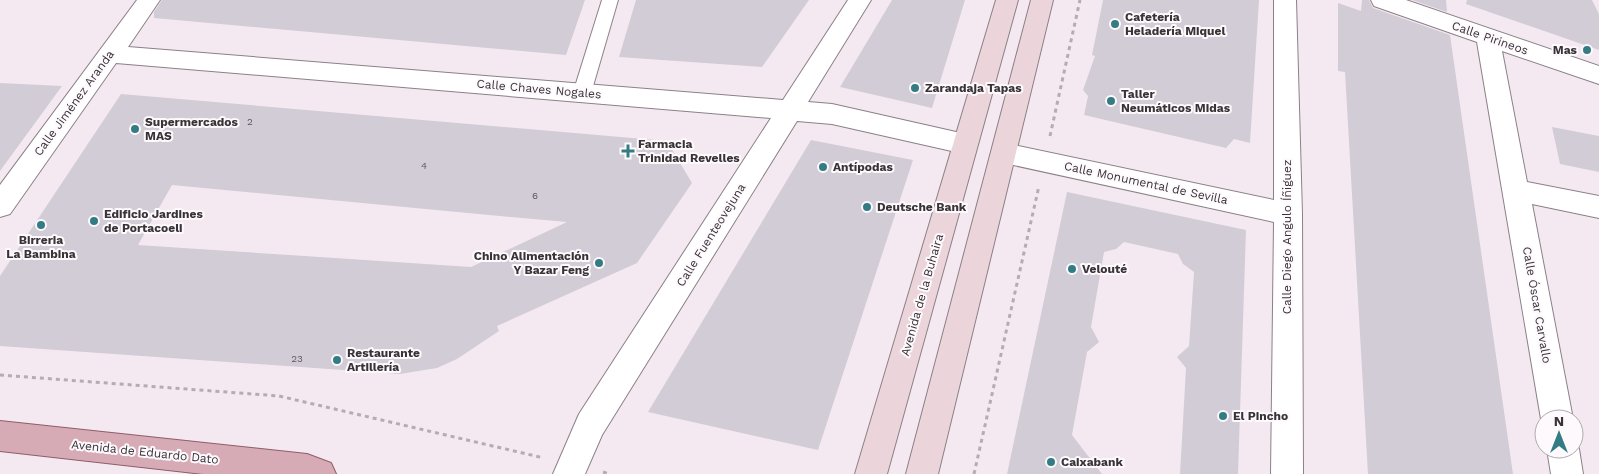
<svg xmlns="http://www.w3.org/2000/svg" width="1599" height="474" font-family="'Work Sans',sans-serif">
<rect width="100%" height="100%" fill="#f5e9f1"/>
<path fill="#d2ccd7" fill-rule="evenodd" d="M162,0H585L566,55L154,18V12Z
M636,0H809L762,67L619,57Z
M892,0H965L932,108L840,87Z
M1103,0H1259L1250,143L1234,139L1226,148L1084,115L1088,96L1083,90L1095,56L1092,55Z
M1362,0H1369L1373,8L1450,35L1513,474H1368L1345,72L1338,71V3L1361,11Z
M1412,0H1446L1447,12Z
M1467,0H1592L1599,14V50L1466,4Z
M0,83L62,86L0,171Z
M121,94L667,141L692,183L637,263L497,326L499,331L457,359L437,368L400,374L0,346V276ZM172,185L489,215L567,222L471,267L138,245Z
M1552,127L1599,136V172L1560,164Z
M811,140L913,160L818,450L648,412Z
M1067,192L1246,230L1238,474H1180L1186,368L1177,357L1189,346L1194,272L1183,264L1178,254L1124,242L1116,249L1104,252L1091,327L1099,342L1087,352L1072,435L1102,474H1007Z"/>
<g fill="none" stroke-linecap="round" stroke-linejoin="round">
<defs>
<path id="pedestrian" d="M602,0H618L591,93L588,98L582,100L576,98L573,93Z"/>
<path id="minor" d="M137,0H160L128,47L783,100L848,0H871L808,102L832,104L965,134L974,137L978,144L974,151L965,154L832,124L797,121L602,435L585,474H553L579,414L771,118L116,63L10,214L0,217V185Z
M1274,0H1296L1302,214L1303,474H1271L1274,222L1004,163L995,160L991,153L995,146L1004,143L1274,200Z
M1371,0H1406L1599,66V84L1502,51L1527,182L1599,196V218L1532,204L1573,419H1544V425L1541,419L1477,42L1374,6Z
M1574,438L1579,449L1583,474H1551L1547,449H1574Z"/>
<path id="secondary" d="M996,0H1018L887,474H855Z
M1031,0H1053L938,474H906Z"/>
<path id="primary" d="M0,421L307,454L331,463L336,474H203L0,451Z"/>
</defs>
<use href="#pedestrian" stroke="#8b8087" stroke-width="2"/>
<use href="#minor" stroke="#8b8087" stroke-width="2"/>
<use href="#secondary" stroke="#8b8087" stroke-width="2"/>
<use href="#primary" stroke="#8e5d69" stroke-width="2"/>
<path stroke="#b5acb2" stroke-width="3" stroke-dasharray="4 4" stroke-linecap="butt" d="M1050,136L1080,0
M0,375L279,396L544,458
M603,472L610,474
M974,474L1039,186"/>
<use href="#pedestrian" fill="#fff" fill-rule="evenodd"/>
<use href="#minor" fill="#fff" fill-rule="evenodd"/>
<use href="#secondary" fill="#ebd5da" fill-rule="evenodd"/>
<use href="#primary" fill="#d7abb5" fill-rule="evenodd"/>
</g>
<g fill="#347c83" stroke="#fef9fc" stroke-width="2">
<circle cx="1115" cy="24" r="5"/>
<circle cx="1587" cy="50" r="5"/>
<circle cx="915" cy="88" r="5"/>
<circle cx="1111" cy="101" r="5"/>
<circle cx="135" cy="129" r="5"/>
<path d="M625.5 143.5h5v5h5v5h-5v5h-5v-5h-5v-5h5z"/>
<circle cx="823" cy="167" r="5"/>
<circle cx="867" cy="207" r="5"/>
<circle cx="94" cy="221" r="5"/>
<circle cx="41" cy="225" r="5"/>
<circle cx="599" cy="263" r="5"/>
<circle cx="1072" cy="269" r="5"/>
<circle cx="337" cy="360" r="5"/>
<circle cx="1223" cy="416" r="5"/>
<circle cx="1051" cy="462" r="5"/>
</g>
<g text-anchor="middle" stroke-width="4" stroke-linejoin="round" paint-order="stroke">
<g font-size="10" fill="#5e595e">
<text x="250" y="125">2</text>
<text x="424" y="169">4</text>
<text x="535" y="199">6</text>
<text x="297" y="362">23</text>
</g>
<g font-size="12" font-weight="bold" fill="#373336" stroke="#fef9fc" text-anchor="start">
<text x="1125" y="21">Cafetería<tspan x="1125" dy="14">Heladería Miquel</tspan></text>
<text x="1577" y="54" text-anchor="end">Mas</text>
<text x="925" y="92">Zarandaja Tapas</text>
<text x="1121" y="98">Taller<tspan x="1121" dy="14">Neumáticos Midas</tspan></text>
<text x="145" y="126">Supermercados<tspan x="145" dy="14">MAS</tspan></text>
<text x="638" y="148">Farmacia<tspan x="638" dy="14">Trinidad Revelles</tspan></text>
<text x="833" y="171">Antípodas</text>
<text x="877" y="211">Deutsche Bank</text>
<text x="104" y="218">Edificio Jardines<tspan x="104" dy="14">de Portacoeli</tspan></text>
<text x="41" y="244" text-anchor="middle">Birreria<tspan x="41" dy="14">La Bambina</tspan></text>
<text x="589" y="260" text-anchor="end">Chino Alimentación<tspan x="589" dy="14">Y Bazar Feng</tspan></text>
<text x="1082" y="273">Velouté</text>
<text x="347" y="357">Restaurante<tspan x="347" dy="14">Artillería</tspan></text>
<text x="1233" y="420">El Pincho</text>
<text x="1061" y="466">Caixabank</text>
</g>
<g font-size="12" fill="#373336" stroke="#fef9fc">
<text transform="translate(1490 38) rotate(19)" y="4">Calle Pirineos</text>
<text transform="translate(539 89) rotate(5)" y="4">Calle Chaves Nogales</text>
<text transform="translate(74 103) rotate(-54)" y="4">Calle Jiménez Aranda</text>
<text transform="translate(1146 183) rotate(12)" y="4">Calle Monumental de Sevilla</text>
<text transform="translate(711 235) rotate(-58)" y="4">Calle Fuenteovejuna</text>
<text transform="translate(1287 237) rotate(-90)" y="4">Calle Diego Angulo Íñiguez</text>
<text transform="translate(922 295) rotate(-74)" y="4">Avenida de la Buhaira</text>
<text transform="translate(1537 305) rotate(80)" y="4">Calle Óscar Carvallo</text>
<text transform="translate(145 452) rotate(6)" y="4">Avenida de Eduardo Dato</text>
</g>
</g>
<g transform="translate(1559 434)"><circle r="24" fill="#fef9fc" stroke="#aeaaad"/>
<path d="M0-4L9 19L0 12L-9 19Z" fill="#347c83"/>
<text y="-8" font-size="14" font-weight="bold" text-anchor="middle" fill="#373336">N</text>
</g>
</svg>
